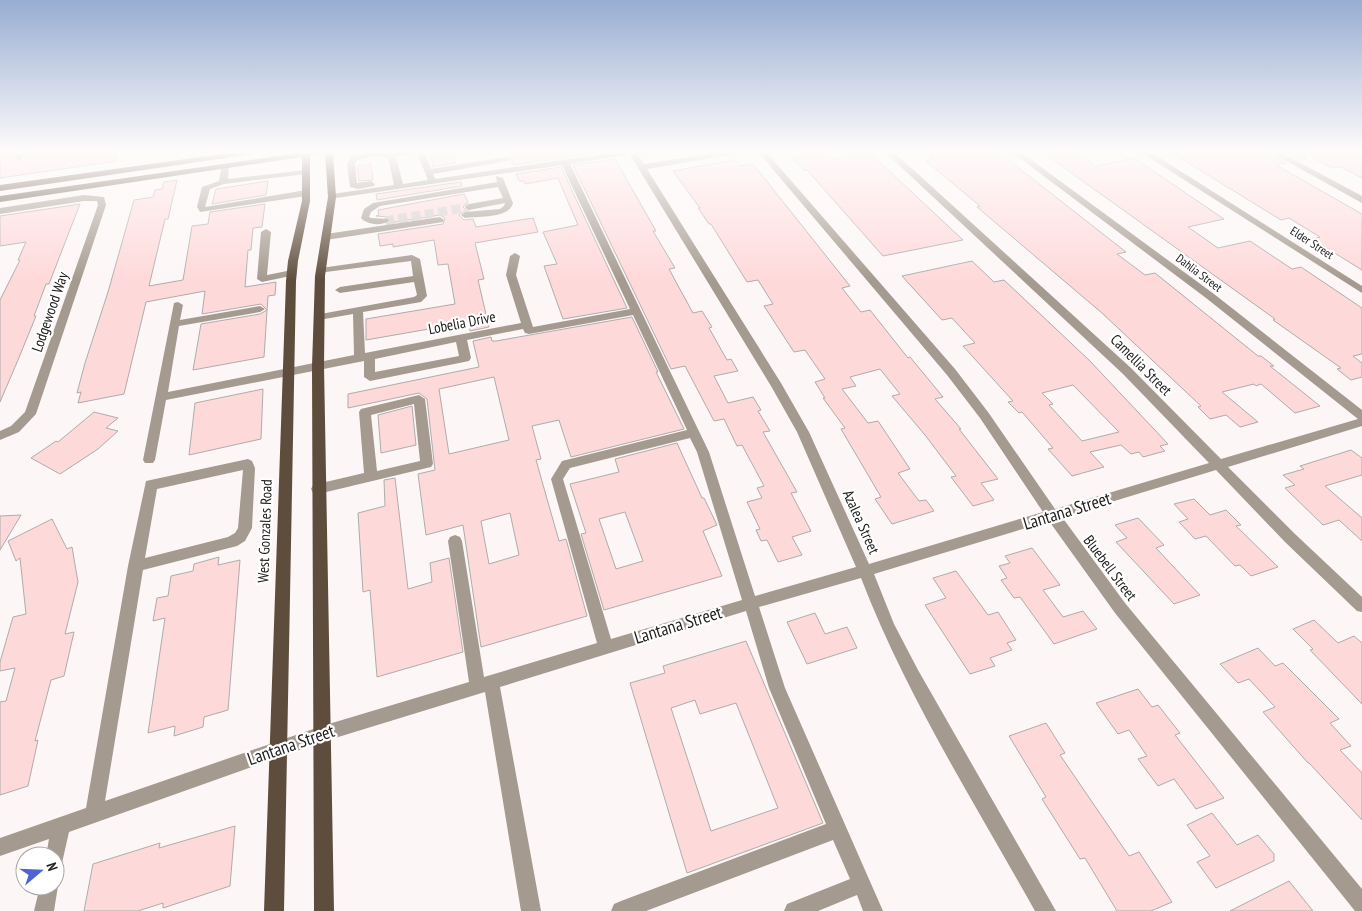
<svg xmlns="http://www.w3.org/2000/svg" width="1362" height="911" font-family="'PT Sans Narrow',sans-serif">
<rect width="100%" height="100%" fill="#fcf7f6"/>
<path fill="#fed9da" stroke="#b0abab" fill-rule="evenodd" d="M0,153H15L12,159L18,162L23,161L27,153H117V161L0,178Z
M454,153L456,163L433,167L431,156Z
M509,153H596L514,165Z
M803,153H825L831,159L870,153L963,240L883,256L807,170H804L792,158L805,156Z
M927,153H950L953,156L971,153H989L993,156L1002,155L1126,252L1117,254L1145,275L1155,273L1258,356H1261L1274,366H1270L1320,406L1295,413L1261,384L1256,386L1254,384L1222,392L1258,422L1240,427L1226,415L1210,419L1198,407L1201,406L1102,313L977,207L980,206L926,161L934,159Z
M1066,153H1078L1096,166L1134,158L1224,219L1188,227L1218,248L1250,241L1292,269L1301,267L1362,308V354L1353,356L1362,363V377L1351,380L1337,369L1341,368L1273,320L1275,319L1048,156Z
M1172,153H1270L1286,163L1276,165L1362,214V270L1312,239L1320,237L1289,218L1281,220Z
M1286,153H1362V178L1341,167L1332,168L1306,154V159L1300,160Z
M615,159L656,231H653L675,268L669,269L682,293L693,313L702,311L712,327L709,328L727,360L731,359L738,371L714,376L728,403L753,397L761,410L758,411L770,431L763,432L797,492L791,493L811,531L792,537L802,555L778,562L767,540L761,541L756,530L760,529L747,502L762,498L757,488L764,486L742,445L737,446L724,419L714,421L685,366L671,369L573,165Z
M735,160L740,166L753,164L850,286L842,288L861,312L870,310L908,358L910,357L943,397L935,399L961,429H959L998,479L981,483L994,500L973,506L951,477L956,476L925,435L892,396L900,394L880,369L850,377L856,386L842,389L868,423L878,421L910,469L898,473L919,501L926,500L934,511L892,524L875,499L881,497L841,429L845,428L823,398H825L815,382L825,379L805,350L794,352L764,306L773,304L758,280L747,282L711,224H709L698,208H700L673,171Z
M371,164L373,180L359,181L357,166Z
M561,167L627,308L563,319L544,266L557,264L543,232L578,225L558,178L525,184L524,181H519L516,174Z
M177,180L168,219H165L149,286L183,280L192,226L208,224L210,212L265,204L262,227L253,228L251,250H248L245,287L276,282L275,295L268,296L264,357L193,370L201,324L260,314L267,310L261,304L202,314L205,291L146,302L124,394L78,403L81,392L77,393L85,363L108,292L134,200L153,197L155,190L162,189L164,182Z
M268,181L266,195L212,204L216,189Z
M461,182L462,186L377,200L376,194Z
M464,194L468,202L463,207L466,210L459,215L464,220L473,219L476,227L533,218L538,232L475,243L484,279L478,280L489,327L470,331L469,322L366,340V319L455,304L448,264L438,265L434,240L393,247V244L380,246L378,234L443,224L445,218L440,215L390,223L388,217L376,216L379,215L378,210Z
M80,204L49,284H46L34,316H36L18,360L0,402V300L20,260H18L26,242L0,246V216Z
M972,261L994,282L1004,280L1089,360L1168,444L1160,446L1165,451L1143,457L1139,452L1131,454L1121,445L1090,452L1104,467L1072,476L1048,449L1053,448L1022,412L1019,413L1008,402L1013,401L963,346L975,343L952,318L942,320L902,276ZM1073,385L1119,432L1082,441L1049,405L1053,404L1042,393Z
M632,317L658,372H656L684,429L571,457L559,420L532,426L541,459L536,460L559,541L566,539L587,616L481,647L463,525L426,535L418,474L435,470L427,399L419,393L348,408V394L479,367L473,341L491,337L492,341H496ZM494,377L509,440L449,454L439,389ZM510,513L519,555L489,564L481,521Z
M263,389L261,439L189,455L195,403Z
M412,406L416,445L381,453L378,415Z
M94,412L118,418L106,428L118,431L98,449L60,474L31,458L56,441L58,442Z
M677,443L702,498H704L717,525L703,531L722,576L604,610L581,534L586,533L570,484L619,472L615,459ZM625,512L643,561L616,569L599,519Z
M1351,450L1362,458V475L1325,486L1362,518V541L1339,520L1323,525L1285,488L1295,485L1283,475L1304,469L1300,466Z
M395,478L408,589L432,582L430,563L449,558L463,652L377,677L370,590L363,592L358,513L385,506L384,480Z
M1194,499L1210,515L1226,510L1241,525L1236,526L1278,567L1251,576L1240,565L1235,566L1206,536L1195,539L1179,522L1188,519L1174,504Z
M21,515L0,550V516Z
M1138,518L1164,545L1156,548L1200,595L1174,604L1116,542L1127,538L1115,525Z
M52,519L67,549L72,547L78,582L65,634L74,632L64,676L51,680L35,741L38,740L28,786L0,795V702L6,701L15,668L0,671V662L13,617L26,614L20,558L16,561L8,541Z
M1032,548L1060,585L1043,590L1063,617L1083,611L1097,629L1054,644L1020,597L1014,598L1001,580L1007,578L999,566L1010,563L1005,556Z
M219,557L218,565L240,560L228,710L204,717L203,727L174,736L175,726L148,733L165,618L153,621L157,598L168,596L171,576L193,571L194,564Z
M956,571L988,615L998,612L1016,640L1007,643L1012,650L990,658L995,666L970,674L925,605L946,598L933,578Z
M815,613L825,634L847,627L857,648L807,664L787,622Z
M1314,620L1338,643L1354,636L1362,643V704L1310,650L1313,649L1293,629Z
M746,641L823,823L687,873L630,683L665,673L663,666ZM695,700L700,714L736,703L778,808L711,831L671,708Z
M1258,648L1275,666L1283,663L1339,719L1330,723L1351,746L1340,750L1362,773V820L1309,763H1308L1263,712L1275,707L1249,679L1238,683L1220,664Z
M1138,689L1152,707L1158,705L1180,733L1175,735L1224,798L1196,809L1174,779L1158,786L1138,759L1147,756L1129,730L1118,734L1096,703Z
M1046,723L1065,753L1060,755L1129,856L1139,852L1172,902L1151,911H1117L1085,858L1080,859L1042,799L1046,797L1009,736Z
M1212,813L1237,845L1258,835L1274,854V861L1216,888L1197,862L1210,856L1187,825Z
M235,826L230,886L163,908V903L138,911H84L93,864L160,843L159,848Z
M1289,881L1313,911H1230Z"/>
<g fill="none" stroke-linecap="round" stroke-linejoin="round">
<path stroke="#d0cccb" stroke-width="9" stroke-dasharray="9 4.5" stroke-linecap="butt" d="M385,221L469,207"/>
<path fill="#a49a8f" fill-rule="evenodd" d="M17,153H25L21,160H18L14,158Z
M367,153H415L396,157L403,184L428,180L417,153H425L431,169L507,157L511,159L507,161L433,174L435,179L609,153H629L625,155L570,164L709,452L755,596L856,567L797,432L771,386L629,153H637L644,164L715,153H734L730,155L647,169L781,383L809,432L869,564L1043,512L980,418L947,375L759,153H767L955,369L988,412L1055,509L1209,463L1123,374L886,153H895L1131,368L1221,459L1358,419L1206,298L1013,153H1022L1214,294L1362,410V426L1228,467L1295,534L1362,597V612L1357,611L1285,542L1216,470L1062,517L1125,603L1362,889V911H1355L1115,613L1049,521L874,574L894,624L918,670L1056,911H1035C974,802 906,695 861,578L759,607L785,688L883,911H863L857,895L818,911H784L787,904L850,879L833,840L646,911H611L614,904L621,901L826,824L769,688L746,611L500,687L541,911H521L485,692L322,742L69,832L62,863L55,865V856H46L49,839L0,856V838L86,808L128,566L146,481L248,459L252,461L255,468L252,528L245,541L237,546L143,570L105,801L322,726L469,682L448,541L450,537L455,535L460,537L462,541L484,677L597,643L551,479L562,461L687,430L633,315L529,334L525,333L523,329L467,340L471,358L469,361L370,381L364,377V361L166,400L155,460L153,463H145L143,460L174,303L178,302L183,305L180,320L260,306L265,309L260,312L179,326L168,392L354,355L353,314L319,320L314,317L315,315L414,297L417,295L414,282L340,293L335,290L340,287L413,276L411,261L318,273V269L321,268L412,255L420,259L427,296L421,302L363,312L365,353L521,323L506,275L510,256L515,253L520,256L516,275L533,327L630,309L562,165L329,199V195L332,194L394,185L388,157L374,156L357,160L355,164L357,183L371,181L375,184L374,186L358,189L350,187L347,164L351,156ZM456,342L459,356L375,372V359ZM690,438L697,452L742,600L611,639L563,479L570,468ZM243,470L238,528L235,533L228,537L145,558L157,489Z
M1142,153H1152L1362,286V293Z
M1272,153H1282L1362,196V203Z
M222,164L229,166L228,179L306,170L310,172L306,174L224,184L210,189L205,207L306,190L310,193L306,196L200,212L197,207L202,187L219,181Z
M496,176L503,178L513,203C509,219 478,216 465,218L461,215L465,212L500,209L504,206L505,203L469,210L465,207L469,204L503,198L498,187L380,206L371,212L369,217L371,218L388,219L389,221C382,226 367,225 361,218L364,209L373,203L497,182Z
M84,195L104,197L106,205L36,414L19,432L0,440V431L11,426L25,412L98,205L97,201H84L0,214V208Z
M440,217L444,220L443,222L326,240L321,237L326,234Z
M266,229L271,232L267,275L292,270L297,273L295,275L262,282L257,279L261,232Z
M419,395L425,399L433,464L431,467L318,494L313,493L311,489L313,485L364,473L359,412L361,409ZM414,404L420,461L377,471L371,415Z
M55,879L58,886L54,911H34L40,886H55Z"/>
<path fill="#5e4d3c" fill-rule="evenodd" d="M229,153H250L246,155L0,191V185Z
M299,153H320L310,156V201L298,261L296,281L284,911H264L286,281L288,261L302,201V157L0,202V196Z
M325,153H333L336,197L325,276L324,366L334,911H314L312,366L315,276L328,197Z"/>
</g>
<linearGradient id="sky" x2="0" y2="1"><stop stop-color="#98add2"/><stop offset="0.54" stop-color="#fefbfb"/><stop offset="1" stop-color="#fefbfb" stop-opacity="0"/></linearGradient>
<rect width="1362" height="281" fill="url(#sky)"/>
<g text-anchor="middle" stroke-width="4.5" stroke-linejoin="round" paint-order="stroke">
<g font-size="12" fill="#21201f" stroke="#fff">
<text transform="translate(1312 243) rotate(33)" y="4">Elder Street</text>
<text transform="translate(1199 273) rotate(37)" y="4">Dahlia Street</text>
</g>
<g font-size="15" fill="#21201f" stroke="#fff">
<text transform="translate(50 312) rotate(-71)" y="5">Lodgewood Way</text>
<text transform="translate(462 323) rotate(-11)" y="5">Lobelia Drive</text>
<text transform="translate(1141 365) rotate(45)" y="5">Camellia Street</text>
<text transform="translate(861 522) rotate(66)" y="5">Azalea Street</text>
<text transform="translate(265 531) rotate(-88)" y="5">West Gonzales Road</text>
<text transform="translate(1110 568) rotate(53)" y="5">Bluebell Street</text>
</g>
<g font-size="18" fill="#21201f" stroke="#fff">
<text transform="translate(1067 511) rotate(-17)" y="6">Lantana Street</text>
<text transform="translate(678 625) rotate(-17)" y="6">Lantana Street</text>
<text transform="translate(291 745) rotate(-19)" y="6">Lantana Street</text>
</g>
</g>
<g transform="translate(40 871) rotate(71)"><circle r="24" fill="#ffffff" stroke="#a6a6a5"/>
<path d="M0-4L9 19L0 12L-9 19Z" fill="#4e63d8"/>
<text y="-8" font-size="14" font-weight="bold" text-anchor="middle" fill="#21201f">N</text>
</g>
</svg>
